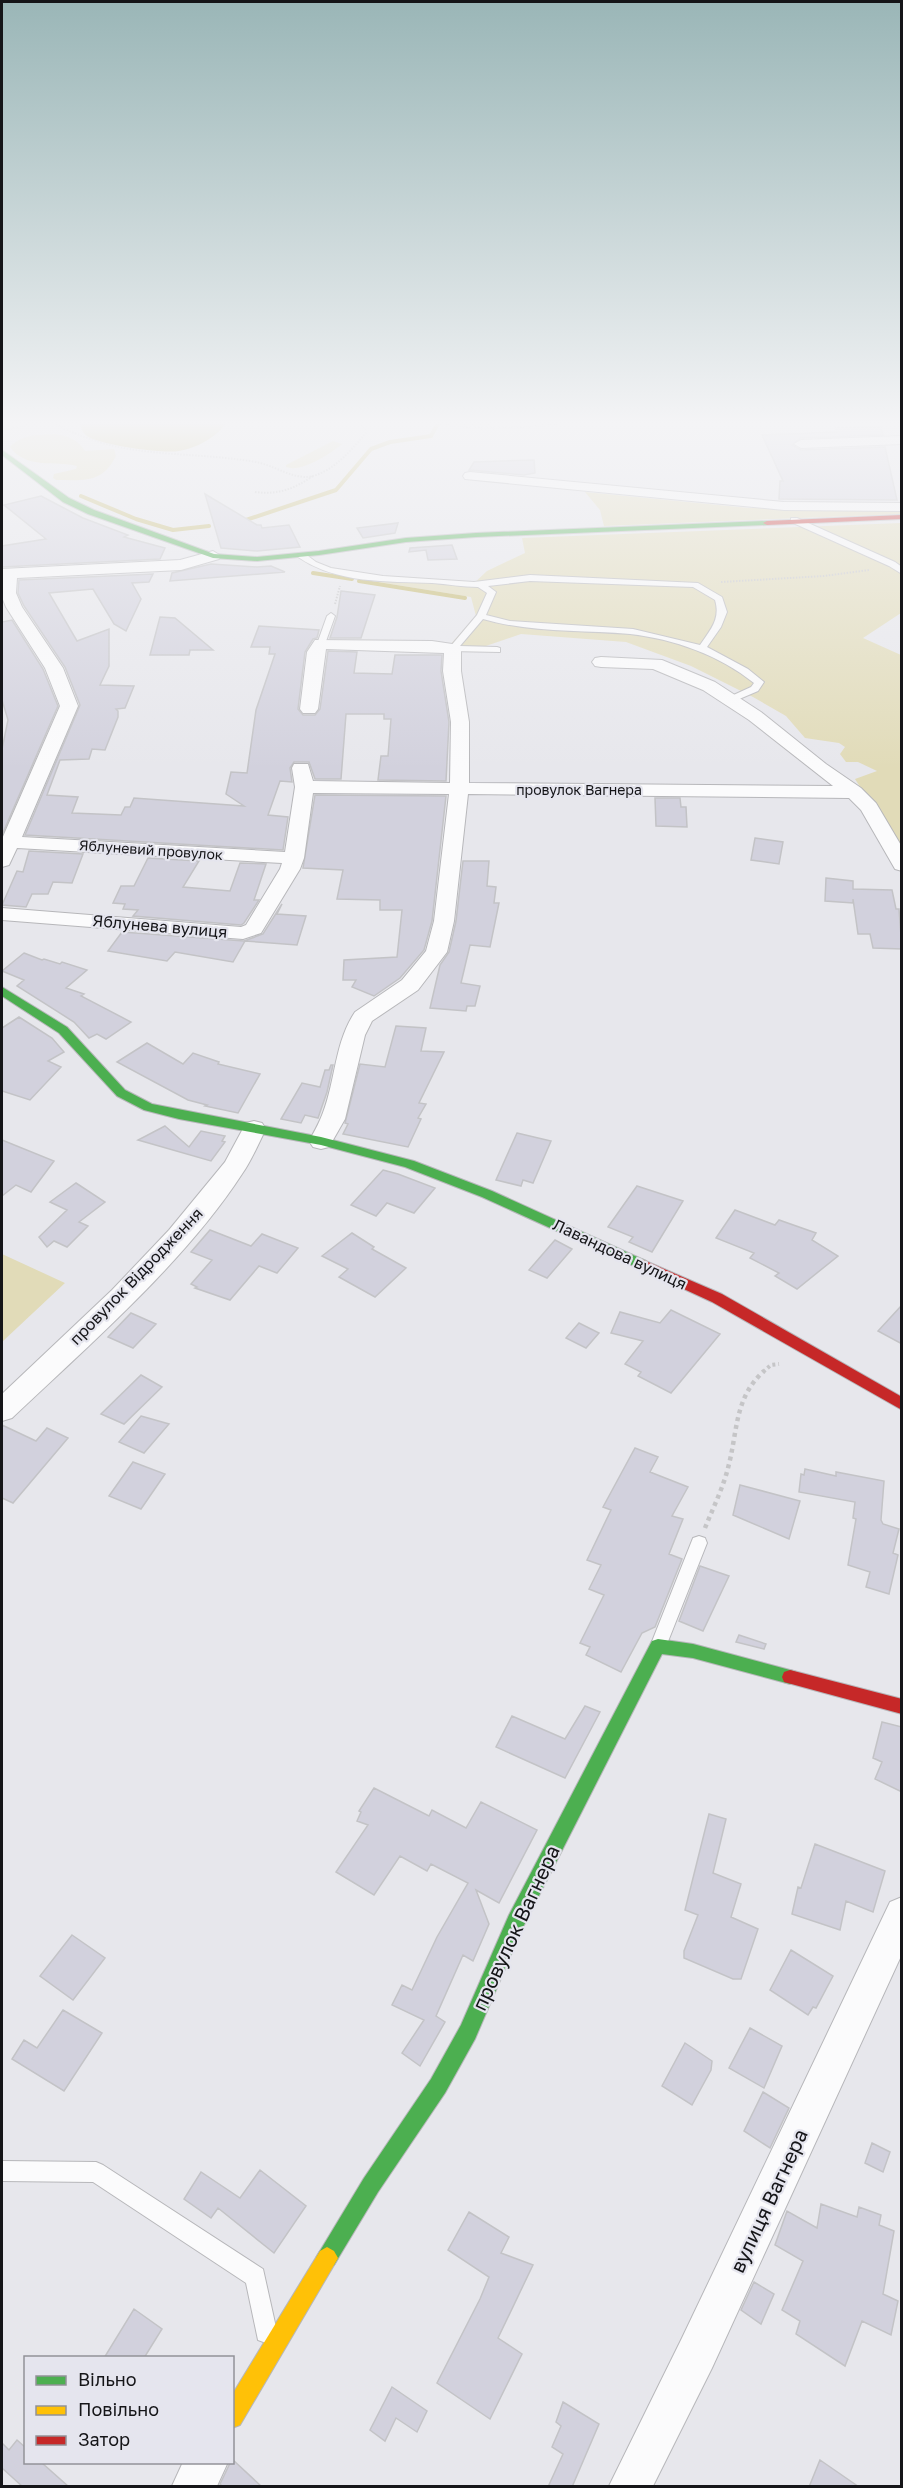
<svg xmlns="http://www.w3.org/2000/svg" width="903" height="2488" font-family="'Golos Text',sans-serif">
<rect width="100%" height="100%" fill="#e7e7ec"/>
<path fill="#e1dbb8" d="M412,420H527L475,426Z
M55,434C69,436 78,440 85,451L114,449L116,456C102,484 83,480 56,480L53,478L54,474L76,469L77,466C55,460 27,470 10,447C22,434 38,435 55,434Z
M333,441L342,444C330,454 301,473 286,467V465Z
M585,492L749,508L901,509V514L604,526L600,510Z
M901,523V613L863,638L901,655V851L855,779L877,771L858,762H846L840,754L845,747L839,743L805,738L786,716L753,697L691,666L626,642L521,634L480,648L449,646L476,616L471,597L360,579L362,577L472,585L487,571L525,553L522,538Z
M2,1254L65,1283L2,1342Z"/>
<path fill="#c5b96d" d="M82,420H226L227,422C217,437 197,448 179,451C164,454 99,445 87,436C83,433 81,429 80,425Z"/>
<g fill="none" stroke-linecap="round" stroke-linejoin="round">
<path stroke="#c5b96d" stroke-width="4" d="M81,496L136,519L173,530L209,526
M240,522L336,490L371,449L390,442L431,436L437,425L444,420
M313,573L352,579
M359,581L465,598"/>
</g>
<path fill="#d2d1dd" stroke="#c3c3c6" stroke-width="1.5" d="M881,427L883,435L801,438L792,445L801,450L885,447L897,500L779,499L780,481H783L762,435L837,432L835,428Z
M534,460L535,473L524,475L469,470L474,462Z
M205,494L257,525H261L262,528L289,525L300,547L257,551L221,548Z
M41,496L83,518L128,535L124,537L165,548L160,559L2,567V546L46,539L4,505Z
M398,523L395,533L363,538L357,528Z
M452,545L457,559L428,560L426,550L409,552L410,548Z
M211,564L257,567L271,566L285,572L170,581L172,573Z
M153,574L149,582L132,583L141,599L126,631L114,624L93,589L49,593L77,641L109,629V666L100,685L134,686L125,708L116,709L118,711V717L105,750L92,749L89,759L60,760L47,795L78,797L72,813L121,815L125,807H130L134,798L244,806L226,794L231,772L247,773L256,710L275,654H269L270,647H251L259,626L319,630L317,638L313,639L305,652L298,709L303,715H315L320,709L328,651L357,652L354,673L392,674L395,655H442L441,671L449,722L446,781L378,780L381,756H388L391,719H384V714H346L341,779H315L309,762H294L290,768L292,782L280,781L268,815L288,817L283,850L25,835L80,705L65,667L24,606L18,593L19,580Z
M341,591L375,595L361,638H330L337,617Z
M160,617L175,618L213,650H190L189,655H150Z
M12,620L43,669L58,706L2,835V749L8,720L2,700V622Z
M315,795L446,796L432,921L424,950L400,978L374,996L352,987L356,980H343L344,960L397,957L402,910H380V900L337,899L343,870L303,868Z
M655,798H680L681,807H686L687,827L656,826Z
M755,838L783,842L779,864L751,860Z
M29,851L83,854L72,883L53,882L48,894H32L26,907L2,905L17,871L23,872Z
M148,858L199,861L183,887L230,891L240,863L266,864L254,900H259L244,923L241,925L133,916L138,910L123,909L125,904L113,903L121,886H134Z
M463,861H489L487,886L496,887L494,903H499L490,947L470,945L461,983L480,986L475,1006H467L466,1011L430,1008L440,965L449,952L456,921Z
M826,878L853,881V889L892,890L896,909H899L902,949L873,948L870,934H858L853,899V903L825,901Z
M282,904L277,914L306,916L297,945L245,941L233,962L175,952L167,961L108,951L122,932L244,941L263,934Z
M24,953L42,960L44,959L60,964L62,962L87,970L66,988L84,994L81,996L131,1022L106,1039L97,1034L89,1038L74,1022L17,986L24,980L2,971Z
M19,1017L52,1038L64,1052L48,1061L61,1067L30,1100L2,1091V1028Z
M396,1026L426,1028L421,1051L444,1052L419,1103L426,1104L418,1118L421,1119L408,1147L343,1134L348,1124L345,1123L360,1064L385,1067Z
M147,1043L183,1064L193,1053L219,1062L218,1064L260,1074L238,1113L205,1106L207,1105L188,1100L117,1062Z
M331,1065H333L327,1092L318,1118L305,1115L301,1123L281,1119L302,1083L320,1087L325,1070H329Z
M165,1126L189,1147L201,1131L225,1136L222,1141L225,1142L211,1161L138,1140Z
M517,1133L551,1141L533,1183L523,1180L521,1186L496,1180Z
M2,1140L54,1161L31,1192L16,1185L2,1196Z
M383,1170L398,1174L435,1188L414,1213L387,1203L376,1216L351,1205Z
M76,1183L105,1202L79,1222L88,1226L67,1247L54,1241L47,1247L39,1237L67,1210L50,1202Z
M637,1186L683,1201L652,1252L629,1242L633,1237L608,1227Z
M735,1210L775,1225L779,1220L816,1233L812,1240L838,1256L797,1289L775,1276L779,1273L750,1258L754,1253L716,1238Z
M210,1230L251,1246L262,1234L298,1248L277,1273L259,1266L230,1300L195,1288L197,1287L191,1284L212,1260L191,1252Z
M352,1233L374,1247L372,1249L406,1268L375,1297L339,1277L348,1269L322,1256Z
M555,1240L572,1249L547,1278L529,1270Z
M902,1305V1344L878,1331Z
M671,1310L720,1334L671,1393L638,1376L641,1372L625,1364L643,1341L611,1333L620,1312L660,1323Z
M131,1313L156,1324L133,1348L108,1337Z
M579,1323L599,1333L586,1348L566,1338Z
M141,1375L162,1387L124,1424L101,1414Z
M141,1416L169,1424L144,1453L119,1442Z
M2,1425L36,1441L47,1428L68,1438L13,1503L2,1498Z
M635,1448L658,1457L650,1472L688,1487L672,1516L683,1519L669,1554L682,1559L655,1627L642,1633L621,1672L586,1655L590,1647L580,1643L604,1595L589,1589L601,1565L587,1560L611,1510L603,1507Z
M133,1462L165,1474L141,1509L109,1496Z
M805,1469L836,1476V1472L884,1481L881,1520L883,1524L899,1529L893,1553L898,1555L889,1594L866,1587L870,1572L848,1565L856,1519L853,1518L855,1502L799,1492L801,1474L804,1475Z
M740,1485L800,1501L789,1539L733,1515Z
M700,1566L729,1576L703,1631L679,1621Z
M739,1635L766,1644L764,1649L736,1642Z
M585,1706L600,1712L565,1778L496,1747L512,1716L565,1739Z
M882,1722L902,1727V1792L875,1779L882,1762L873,1758Z
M374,1788L429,1816L432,1810L466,1828L481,1802L537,1830L499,1903L476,1890L489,1924L473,1961L463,1955L436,2016L445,2022L420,2066L402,2053L424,2020L392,2005L402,1985L412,1990L437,1937L468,1883L431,1864L427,1871L400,1856L374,1895L336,1872L368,1825L357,1821L361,1812L359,1811Z
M709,1814L726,1819L713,1873L741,1884L731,1917L758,1929L741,1979H733L684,1958V1951L698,1915L685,1910Z
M815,1844L885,1871L873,1912L846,1901L840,1930L792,1914L798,1887L801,1888Z
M72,1935L105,1958L73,2000L40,1976Z
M791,1950L833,1976L816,2008L813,2007L808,2015L770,1990Z
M63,2010L102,2033L64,2091L12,2059L24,2040L37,2048Z
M750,2028L782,2046L764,2088L729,2068Z
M685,2043L712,2061L711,2070L692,2105L662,2086Z
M763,2092L789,2108L770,2148L744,2131Z
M872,2143L890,2152L883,2172L865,2163Z
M260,2170L306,2206L274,2253L218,2208L211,2218L184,2199L201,2172L240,2198Z
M821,2204L857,2217L859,2207L881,2215L879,2225L894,2231L883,2294L898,2301L891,2335L862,2321L845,2366L796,2334L800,2321L782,2310L803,2261L775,2245L787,2211L817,2228Z
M469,2212L509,2237L501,2253L533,2265L498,2338L522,2354L490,2419L437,2383L480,2299L489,2277L448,2250Z
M754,2282L774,2294L761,2324L741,2310Z
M134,2309L162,2329L144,2358H104Z
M392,2387L427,2411L417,2432L396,2418L385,2441L370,2430Z
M563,2402L599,2424L572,2487H548L563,2454L552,2447L561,2426L556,2422Z
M17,2440L26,2448V2463H42L69,2487H23L2,2468V2443L9,2450Z
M232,2459L262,2487H223L220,2484Z
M820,2460L859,2487H809Z"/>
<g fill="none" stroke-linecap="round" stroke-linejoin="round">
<defs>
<path id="lane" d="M791,518H797L895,562L902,567V574L889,566L791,522Z
M298,553H304L316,562L331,568L383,576L474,582L530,575L698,583L722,597L727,612L721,627L707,647L748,669L764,682L758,691L730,703L725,700L727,698L751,687L754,683C719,655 674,639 630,634C581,630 531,633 483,619L460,646L497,647L500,648V652L450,651V647L477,615L487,593L478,587C463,587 447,584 432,583C387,581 337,584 298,557ZM530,581L693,587L715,600C721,619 710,630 700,645L633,629L510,621L486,615L496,592L488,586Z
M331,613L335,616L325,644L318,646L317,644L327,616Z
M699,1536L705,1538L707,1543L667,1644L665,1649L659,1651L653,1649L651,1644L691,1543L693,1538Z
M2,2161L96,2162L103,2165L263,2269L277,2332L274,2340L266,2343L258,2340L246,2283L93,2182L2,2181Z"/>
<path id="street" d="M902,436V444L801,448L794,444L801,440Z
M470,472L784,502L902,503V511L784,510L465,479L463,476L465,473Z
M213,551L221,556L219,559L181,570L17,578L16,593L22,607L63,668L78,706L22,837L285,852L295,787L292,768L294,764H308L313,781L450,783L451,722L443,671L444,653L326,649L318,709L315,713H303L300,709L307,652L315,640L432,641L459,645L461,649V671L469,722V783L833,786L749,720L703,690L653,669L601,667L595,666L592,662L595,658L601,657L662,660L715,682L761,712L826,764L861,788L876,803L902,847V871L895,869L861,810L849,798L468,794L454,921L447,952L418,990L372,1021L365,1035L345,1119L329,1147L321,1149L313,1147L309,1141C313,1134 317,1127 320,1120C336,1085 333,1045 355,1012L402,980L426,951L434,921L449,794L313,793L304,858L300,869L261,933L243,939L2,920V908L241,927L246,925L280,869L282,863L17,848L9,865L2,867V839L60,706L45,668L6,607L2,597V569L180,560Z
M254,1121L262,1123L266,1129C258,1144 252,1160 242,1174C185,1262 89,1345 12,1418L2,1421V1394L112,1290L169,1230L225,1162L246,1123Z
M902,1897V1954L712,2368L653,2486H609L682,2338L890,1902Z
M183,2462H228L217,2486H172Z"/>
<path id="fast" d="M2,450L69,498L94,510L214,554L257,557L319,551L406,538L476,533L767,521L771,523L767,525L476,537L406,542L319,555L257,561L213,558L88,514L63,502L2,455Z
M2,987L67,1027L125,1090L152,1104L321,1137L414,1161L492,1191L646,1261L648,1264L641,1269L636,1267L482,1197L405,1167L321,1145L179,1119L144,1110L117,1096L59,1033L2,996Z
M658,1639L693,1644L790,1670L796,1672L798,1677L796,1682L790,1684L693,1658L662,1654L523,1927L475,2039L445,2093L378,2192L334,2265L327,2269L320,2265L316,2258L320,2251L364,2178L431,2079L461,2025L509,1915L652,1641Z"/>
<path id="slow" d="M327,2247L334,2251L338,2258L334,2265L240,2425L232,2428V2395L320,2251Z"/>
<path id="jam" d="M902,515V519L767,525L763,523L767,521Z
M641,1259L722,1294L902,1397V1410L712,1302L636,1267L634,1264Z
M790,1670L902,1699V1714L784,1682L782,1677L784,1672Z"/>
</defs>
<use href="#lane" stroke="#b7b7ba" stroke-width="2"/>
<use href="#street" stroke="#b7b7ba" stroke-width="2"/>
<use href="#fast" stroke="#b7b7ba" stroke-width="2"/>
<use href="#slow" stroke="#b7b7ba" stroke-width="2"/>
<use href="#jam" stroke="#b7b7ba" stroke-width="2"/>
<path stroke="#c5c5c7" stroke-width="2" stroke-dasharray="1.5 1.5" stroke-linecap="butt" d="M48,420C122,462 178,449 256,462C274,465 295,481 313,476C335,470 352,449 366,433L359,420
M431,420C473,436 546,425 591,420
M2,431L47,420
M255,492C278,495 294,489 313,476
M721,582L824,576L869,570
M335,604L340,586"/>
<path stroke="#c5c5c7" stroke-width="4" stroke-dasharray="3 3" stroke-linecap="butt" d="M763,1372L771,1365L779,1364"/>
<path stroke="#c5c5c7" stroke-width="4.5" stroke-dasharray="4 4" stroke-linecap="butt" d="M705,1528C713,1508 723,1488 728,1468C738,1431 734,1398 764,1371"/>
<use href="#lane" fill="#fbfbfc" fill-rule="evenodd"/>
<use href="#street" fill="#fbfbfc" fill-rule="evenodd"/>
<use href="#fast" fill="#4caf50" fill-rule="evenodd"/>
<use href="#slow" fill="#ffc107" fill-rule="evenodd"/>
<use href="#jam" fill="#c62828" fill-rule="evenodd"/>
</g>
<linearGradient id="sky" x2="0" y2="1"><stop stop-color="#9ab6b7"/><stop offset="0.55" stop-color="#f4f4f6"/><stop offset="1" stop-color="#f4f4f6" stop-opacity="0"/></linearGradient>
<rect width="903" height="769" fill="url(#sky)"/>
<g text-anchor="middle" stroke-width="4.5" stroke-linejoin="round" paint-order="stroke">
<g font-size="14" fill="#151518" stroke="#e5e5ee">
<text x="579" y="795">провулок Вагнера</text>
<text transform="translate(151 850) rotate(4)" y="5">Яблуневий провулок</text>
</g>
<g font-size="16" fill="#151518" stroke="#e5e5ee">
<text transform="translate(160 926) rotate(5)" y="6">Яблунева вулиця</text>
<text transform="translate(620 1254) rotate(25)" y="6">Лавандова вулиця</text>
<text transform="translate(136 1276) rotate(-46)" y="6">провулок Відродження</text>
</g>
<g font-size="20" fill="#151518" stroke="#e5e5ee">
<text transform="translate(516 1928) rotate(-65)" y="7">провулок Вагнера</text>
<text transform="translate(769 2201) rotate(-65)" y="7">вулиця Вагнера</text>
</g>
</g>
<rect width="903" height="2488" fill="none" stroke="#151518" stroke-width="6"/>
<rect x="24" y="2356" width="210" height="108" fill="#e5e5ee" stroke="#929298" stroke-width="1.5"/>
<rect x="36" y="2376" width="30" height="9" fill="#4caf50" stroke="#929298" stroke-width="1.5"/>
<text x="78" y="2386" font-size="18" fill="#151518">Вільно</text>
<rect x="36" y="2406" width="30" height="9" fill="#ffc107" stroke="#929298" stroke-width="1.5"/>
<text x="78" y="2416" font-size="18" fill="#151518">Повільно</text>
<rect x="36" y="2436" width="30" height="9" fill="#c62828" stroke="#929298" stroke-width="1.5"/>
<text x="78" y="2446" font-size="18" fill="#151518">Затор</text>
</svg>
